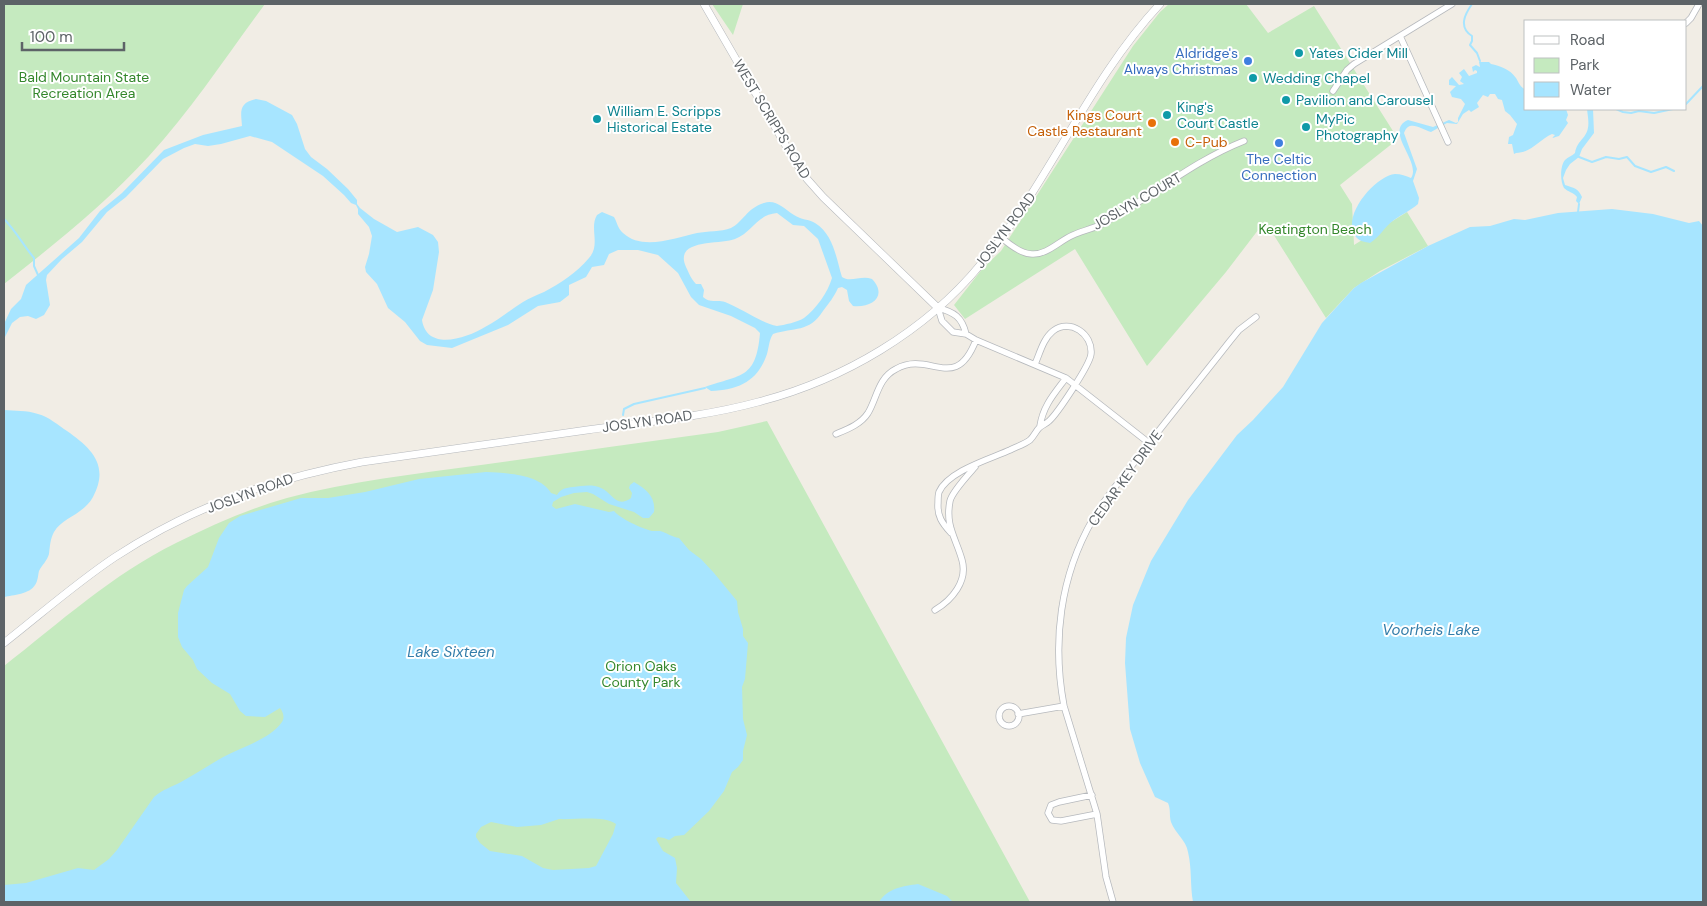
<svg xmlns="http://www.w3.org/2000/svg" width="1707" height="906" font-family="'DM Sans',sans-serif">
<rect width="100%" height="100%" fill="#f1ede5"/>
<path fill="#c5eabf" d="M4,4H265C227,55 192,109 149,156C105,204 55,244 4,284Z
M712,4H743L733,35Z
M1169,4H1246L1268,33L1314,6L1398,139L1340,185L1352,204L1354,245L1407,212L1428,246L1380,271L1354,288L1326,318L1265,221L1226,272L1147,366L1075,249L965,319L954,305L983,268L1001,251L1133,46L1160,12Z
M767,421L1030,902H4V666C59,623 113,574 176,543C212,525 248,509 287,498C350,481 416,474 481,465C560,454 639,443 718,432Z"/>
<path fill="#a7e5ff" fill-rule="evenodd" d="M1479,62H1489L1491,64C1500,66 1510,69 1516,78C1519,83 1520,87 1526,90V109H1566L1568,115L1566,120L1568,123L1559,136L1552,138L1555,135L1552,134C1540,139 1531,153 1516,153L1514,154L1512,144H1508L1509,137L1513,135L1517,124L1510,115L1505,111L1502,100L1498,99L1495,94H1490L1488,97L1483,95L1477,103L1479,107L1471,112L1469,110L1463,114L1457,124L1447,123L1431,132C1421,129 1409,119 1404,133L1417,169L1413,181L1419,198L1418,204C1410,211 1402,214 1394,220C1384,227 1380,237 1370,243C1365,242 1359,241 1356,237C1340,217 1375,176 1395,174C1401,174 1406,176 1411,178C1422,162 1383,131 1408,120L1433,127L1449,120L1456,123L1458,122V118L1465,104L1461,99L1452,97L1450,92L1456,86L1449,85V80L1452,77L1459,85L1464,84L1460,81L1462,77L1459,73L1464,69L1469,76L1477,73V71L1475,70L1473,72L1472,67L1476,65L1480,67Z
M256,99L266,101L292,115L297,124L305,149L311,157L327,169L348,189L357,200V204L360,208L374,219L397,232L418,227L433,235L438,242L439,252L433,290L422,320C427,352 467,338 485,327C499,320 510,310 523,302C529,298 537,295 544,292C561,283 576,273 589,258C601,245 589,228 597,215L602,212L614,217C617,222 618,229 623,233C642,251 675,238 697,233C707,231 721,232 731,228C743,222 747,208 764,203C776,199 784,209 794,215C801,220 809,219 815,223C834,235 836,258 842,277C850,283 861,275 872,279C888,296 872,308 853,306L849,301L847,290L842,287L838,288C834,297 829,303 823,311C809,333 794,327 773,334C769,340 769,347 767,354C758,381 739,390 711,391L705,387C742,374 756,379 760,333L755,328L731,316L699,305L691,297L678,273L658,255L638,250H618L609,254L604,265L592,267L586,277L569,285V295L560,302L538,306L508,325L452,348L427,345L420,341L405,322L388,308L377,284L366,272L365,267L369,254L372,236L369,227L358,214V209L356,205L351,203L344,195L323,176L272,142L250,136L221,144L208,146L195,144L184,148L163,159L126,197L107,212L82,242L62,259L47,275L46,280L50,305L44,315L36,319L28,316L20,317L12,323L4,339V324L11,309L21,299L26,285L79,238L100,211L122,193L164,150L203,135L242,126C241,112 238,103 256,99ZM777,213L793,225L804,226L818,239L832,278C828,292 816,309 804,318C798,322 784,325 777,326C761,323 741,308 725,302C717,299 710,304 703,297L704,290L701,284H696C691,279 689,273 686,267C673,238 721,245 735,239C753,232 756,215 777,213Z
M1587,109H1593L1594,133L1582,149L1579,157L1570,164L1566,170L1563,178L1565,185C1574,188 1578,188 1582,197L1579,204L1576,201L1577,197C1573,192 1568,192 1564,188C1560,181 1560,166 1565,160C1568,157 1572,156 1575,153C1576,146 1579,143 1583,138C1591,129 1588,119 1587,109Z
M1612,209L1653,214L1689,223L1699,221L1703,226V902H1193C1190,885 1192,869 1188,852C1186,840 1175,833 1171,822C1169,815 1171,810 1168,803L1155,797L1140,763L1130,729L1125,663L1126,638L1133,605L1151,561L1188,500L1237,435L1253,420L1283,387L1322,323L1354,288L1361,283L1428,246L1470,227L1490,226L1514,219L1525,220L1558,213Z
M4,410C15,411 26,410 38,414C49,417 58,425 67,431C91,448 110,465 93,497C83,515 63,517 54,532C50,539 50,547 49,554C47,561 42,565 39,571C38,575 38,581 35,585C30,594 13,595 4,597Z
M486,472C505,473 540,474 551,493L557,495C561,488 566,488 573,487C583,486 592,484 601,488C612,492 616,509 631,498L632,493L629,488L630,485L634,482C646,489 656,497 654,512L649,518H643L634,512L609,504L593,494L587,492L574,493L561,497L553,502L552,506L556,509L575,504L609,512L614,511C619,518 643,529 652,531C655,531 658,531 660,531C667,533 672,537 679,538L689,550L701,559L714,573L737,601L738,612L743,629V636L748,643L745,679L742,687L743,719L747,735L743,751V760L738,767L732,772L724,791L709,811L684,835L675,836L669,840L664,838L658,837L656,839L663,851L675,858L677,868L676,883L691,902H4V885L26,883L78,868L94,870L109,859L117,850L154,797C163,789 172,787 181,782C194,775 206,767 218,760C236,749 270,740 282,722C285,717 283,712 280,708L265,717L246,716L240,711L230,694L212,683L197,669L193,660L182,647L178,637V613L184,590L187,586L208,567L219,538L229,523L240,516L301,498H328L365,492L419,479ZM559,819C574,820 604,815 616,824L613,834L596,866L589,868L553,870L543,868L522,856L490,851L480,843L476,837V834L481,827L491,822L517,827L541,825Z
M918,884L947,896L953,902H879C888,888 903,886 918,884Z"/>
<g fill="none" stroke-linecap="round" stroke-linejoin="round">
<path stroke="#a7e5ff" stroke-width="2" d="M1472,4C1465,14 1458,27 1472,36V41L1470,45L1477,53L1480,61
M1686,104L1703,86
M1616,109L1623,112L1631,113L1639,111L1654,113L1673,109
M1579,157L1592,162L1606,157L1619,159L1627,157L1635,166L1651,172L1666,167L1674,171
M1578,212L1579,204
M4,219C16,231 23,245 34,258V266L38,275
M623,415L624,409L634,404L705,388"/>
<defs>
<path id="minor" d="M1686,23L1691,18L1699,4
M1400,36L1448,142
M1333,91L1347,70L1354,64L1452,4
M1002,238C1010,245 1021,254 1032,254C1047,255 1059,241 1073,235C1082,231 1092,229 1102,224C1150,198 1193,161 1244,141
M938,308L942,321L953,332L966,334L976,340L1066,378L1149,443
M938,308C954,312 962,317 966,334
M1040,426C1043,406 1054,394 1066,378
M836,434C848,429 861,424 868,413C877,398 878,378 896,369C930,350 955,394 976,340
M951,533C942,523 937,516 938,503C938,499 938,495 939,492C948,471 990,459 1010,450C1016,447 1025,444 1030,440C1034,436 1036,431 1039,428C1042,425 1046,424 1049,421C1057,414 1090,365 1091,354C1093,334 1070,318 1053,331C1043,339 1040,353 1035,364
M935,610C952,600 968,581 962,560C956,538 945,526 950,501C952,492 968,475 975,467
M999 716a10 10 0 1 1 20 0a10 10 0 1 1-20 0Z
M1018,714L1064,706
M1092,795L1059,802L1051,805L1048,813L1052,820L1061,821L1097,814
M1113,902L1106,877L1097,814L1064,706C1052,642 1060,576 1093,519C1104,499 1120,481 1133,464C1165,422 1198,382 1230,341L1239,330L1256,317"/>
<path id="tertiary" d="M704,4L793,158L807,179L823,197L938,308
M4,643C41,614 76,583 115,557C193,506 272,479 362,462C437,451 512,441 587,430C644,422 703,417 758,402C843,380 925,332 981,264C1049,183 1088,81 1160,4"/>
</defs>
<use href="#minor" stroke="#b6b9bd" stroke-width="7"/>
<use href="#tertiary" stroke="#b6b9bd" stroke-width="8"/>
<use href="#minor" stroke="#fff" stroke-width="5.5"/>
<use href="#tertiary" stroke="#fff" stroke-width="7"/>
</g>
<g fill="#0f9aa8" stroke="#fff" stroke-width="2">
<circle cx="1299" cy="53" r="5"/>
<circle cx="1253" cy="78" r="5"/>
<circle cx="1286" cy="100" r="5"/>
<circle cx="1167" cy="115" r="5"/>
<circle cx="597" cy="119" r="5"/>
<circle cx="1306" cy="127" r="5"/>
</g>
<g fill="#3f7fe0" stroke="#fff" stroke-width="2">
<circle cx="1248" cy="61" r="5"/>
<circle cx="1279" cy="143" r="5"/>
</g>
<g fill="#e8710a" stroke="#fff" stroke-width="2">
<circle cx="1152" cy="123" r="5"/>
<circle cx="1175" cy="142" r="5"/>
</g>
<g text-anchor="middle" stroke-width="4" stroke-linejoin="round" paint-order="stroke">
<g font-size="14" fill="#366cbe" stroke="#fff" text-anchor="end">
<text x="1238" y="58">Aldridge's<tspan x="1238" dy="16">Always Christmas</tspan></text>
<text x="1279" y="164" text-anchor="middle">The Celtic<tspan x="1279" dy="16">Connection</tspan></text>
</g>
<g font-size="14" fill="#0d838f" stroke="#fff" text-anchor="start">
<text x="1309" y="58">Yates Cider Mill</text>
<text x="1263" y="83">Wedding Chapel</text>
<text x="1296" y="105">Pavilion and Carousel</text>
<text x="1177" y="112">King's<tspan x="1177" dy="16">Court Castle</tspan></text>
<text x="607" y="116">William E. Scripps<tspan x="607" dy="16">Historical Estate</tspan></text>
<text x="1316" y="124">MyPic<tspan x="1316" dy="16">Photography</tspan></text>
</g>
<g font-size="14" fill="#34872c" stroke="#fff">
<text x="84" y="82">Bald Mountain State<tspan x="84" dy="16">Recreation Area</tspan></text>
<text x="1315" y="234">Keatington Beach</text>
<text x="641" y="671">Orion Oaks<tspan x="641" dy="16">County Park</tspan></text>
</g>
<g font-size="14" fill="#c56008" stroke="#fff" text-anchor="end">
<text x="1142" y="120">Kings Court<tspan x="1142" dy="16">Castle Restaurant</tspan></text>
<text x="1185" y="147" text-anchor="start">C-Pub</text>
</g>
<g font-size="14" fill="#5d6367" stroke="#fff">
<text transform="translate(772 119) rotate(59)" y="5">WEST SCRIPPS ROAD</text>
<text transform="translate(1137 201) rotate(-30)" y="5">JOSLYN COURT</text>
<text transform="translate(1005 230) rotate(-53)" y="5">JOSLYN ROAD</text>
<text transform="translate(647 421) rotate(-8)" y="5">JOSLYN ROAD</text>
<text transform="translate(1125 478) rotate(-54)" y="5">CEDAR KEY DRIVE</text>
<text transform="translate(250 493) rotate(-20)" y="5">JOSLYN ROAD</text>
</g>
<g font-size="15" font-style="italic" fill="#337daa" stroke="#fff">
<text x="1431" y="635">Voorheis Lake</text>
<text x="451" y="657">Lake Sixteen</text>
</g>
</g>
<rect width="1707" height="906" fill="none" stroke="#5d6367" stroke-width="10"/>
<rect x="1524" y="20" width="162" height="90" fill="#ffffff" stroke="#bec1c2"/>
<rect x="1534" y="36" width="25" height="8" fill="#ffffff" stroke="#bec1c2"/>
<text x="1570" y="45" font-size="15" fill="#5d6367">Road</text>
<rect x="1534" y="58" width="25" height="15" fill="#c5eabf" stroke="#bec1c2"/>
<text x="1570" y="70" font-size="15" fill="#5d6367">Park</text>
<rect x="1534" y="82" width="25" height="15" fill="#a7e5ff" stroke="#bec1c2"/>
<text x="1570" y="95" font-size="15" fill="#5d6367">Water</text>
<path d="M22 42v8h102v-8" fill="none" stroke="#5d6367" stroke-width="2.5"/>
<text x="30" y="42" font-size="15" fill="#5d6367" stroke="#ffffff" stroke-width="4" paint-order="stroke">100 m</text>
</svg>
